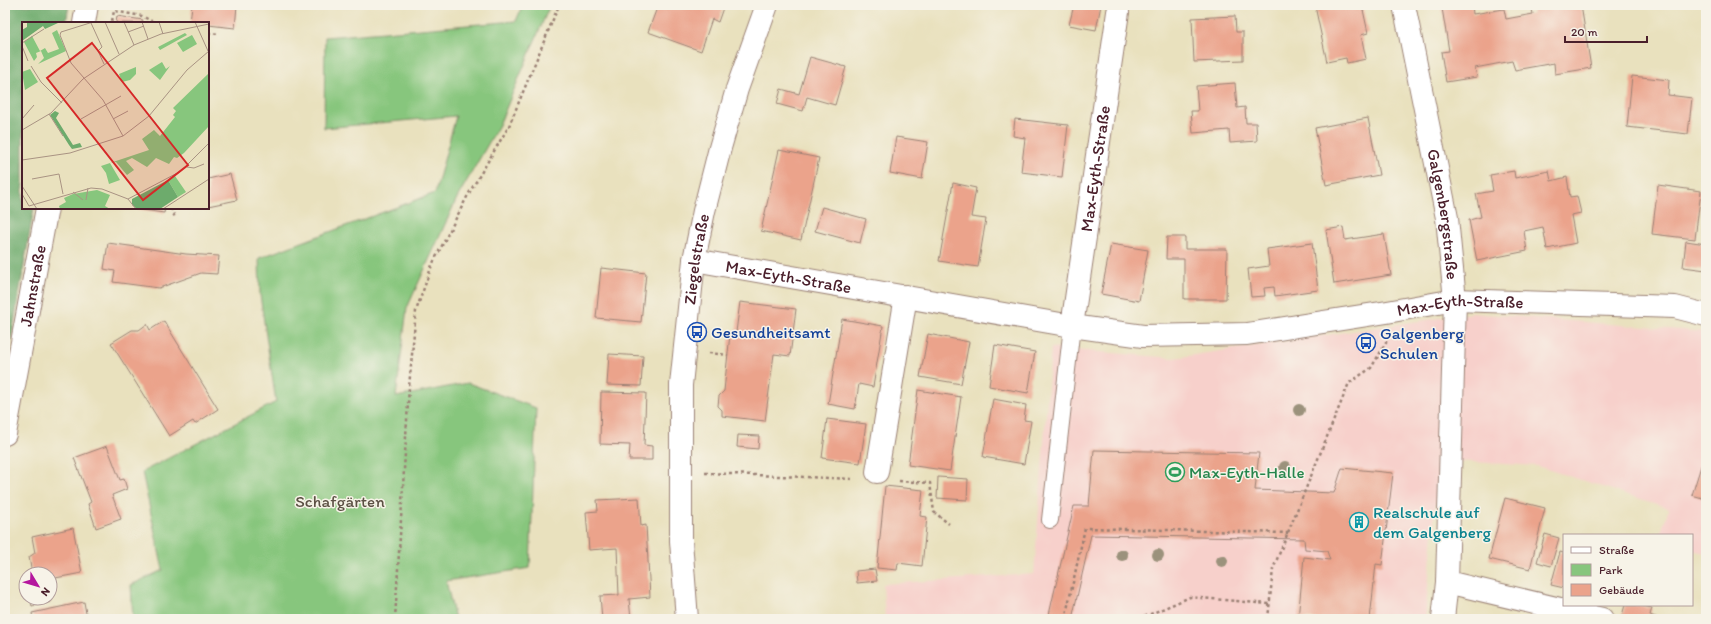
<svg xmlns="http://www.w3.org/2000/svg" width="1711" height="624" font-family="Itim,sans-serif">
<rect width="100%" height="100%" fill="#f7f3e8"/>
<filter id="ink" filterUnits="userSpaceOnUse"><feTurbulence type="fractalNoise" baseFrequency=".025" numOctaves="2"/><feDisplacementMap in="SourceGraphic" scale="8" xChannelSelector="R" yChannelSelector="G"/><feConvolveMatrix kernelMatrix="1 2 1 2 8 2 1 2 1" color-interpolation-filters="sRGB"/></filter>
<filter id="wash" filterUnits="userSpaceOnUse"><feTurbulence type="fractalNoise" baseFrequency=".012" numOctaves="4" result="noise"/><feDisplacementMap in="SourceGraphic" scale="16" xChannelSelector="R" yChannelSelector="G"/><feGaussianBlur stdDeviation="0.9" result="paint"/><feColorMatrix in="noise" values="0 0 0 0 0 0 0 0 0 0 0 0 0 0 0 0 0 1.4 0 .05"/><feComposite in="paint" operator="in"/></filter>
<g filter="url(#wash)">
<rect width="100%" height="100%" fill="#e9e1be"/>
<path fill="#f7d0cb" d="M1472,313L1706,332V553L1692,550V535H1660L1669,508L1537,466L1440,460L1425,619H885L883,584L1034,574L1051,348L1174,358Z"/>
<path fill="#87c67d" stroke="#687254" d="M523,5H550L499,125L457,198L407,308L396,397L468,383L536,408L530,568L446,581L455,619H133L131,585L163,570L142,472L276,402L260,295L259,258L435,193L456,116L324,128L325,37L516,21Z"/>
<path fill="#6dab6c" stroke="#5c654c" d="M5,5H69L66,23H23V208H34L9,352L5,351Z"/>
<g id="blocks">
<path fill="#eba38b" d="M110,5H138L137,9Z
M192,5H237L235,28L208,25V23H190Z
M658,5H724L718,22L712,19L701,51L648,32Z
M1074,5H1101L1096,30L1069,25Z
M1362,5L1368,33L1361,35L1366,59L1347,63L1346,58L1327,62L1315,6Z
M1464,5H1472L1473,14L1504,9L1506,19L1533,14L1531,5H1581L1591,68L1555,74L1554,63L1515,70L1512,61L1475,68L1477,77L1446,82L1441,52L1449,51L1442,8Z
M117,16L143,20L142,23H116Z
M1235,16L1236,32H1243V60L1194,62L1192,18Z
M810,57L846,67L835,105L807,97L803,111L777,104L781,89L799,94Z
M1632,76L1669,80L1668,95L1692,98L1688,134L1627,127Z
M1235,83L1237,108L1245,107L1246,123H1256L1257,141L1230,143L1229,130L1193,133L1191,111H1198L1196,86Z
M1368,118L1379,175L1326,185L1315,128Z
M1015,119L1068,125L1062,177L1021,172L1025,138L1013,136Z
M896,137L928,142L922,179L890,173Z
M779,150L819,158L801,240L761,231Z
M1514,171L1515,178L1549,171L1551,181L1567,177L1570,197L1577,196L1581,213L1571,215L1576,243L1547,249L1543,227L1524,231L1527,251L1477,261L1469,220L1481,217L1476,194L1493,191L1490,175Z
M230,174L237,200L208,206V179Z
M953,183L976,188L971,217L986,219L978,267L939,261Z
M1658,185L1701,191L1695,239L1652,234Z
M822,207L866,219L860,243L815,231Z
M129,208H165L164,213Z
M1343,227L1345,240L1384,234L1391,275L1334,284L1326,230Z
M1167,237H1185V249H1227L1226,299H1184V259H1166Z
M1686,241L1706,244V270L1683,267Z
M108,243L186,254L219,256L217,274L201,273L159,288L113,282L115,271L104,269Z
M1312,243L1318,290L1275,296L1274,287L1264,288L1265,296L1251,297L1248,269L1269,266L1267,249Z
M1111,244L1148,250L1139,301L1101,294Z
M601,268L646,273L641,322L596,318Z
M740,302L796,309L790,356L774,354L765,421L722,416V410L718,406L719,396L724,391L730,334L736,332Z
M842,319L883,326L873,387L859,384L855,409L828,404Z
M164,321L218,409L195,424L193,421L169,436L111,343L132,330H139L147,324L150,330Z
M928,334L969,342L961,384L920,377Z
M995,345L1035,352L1028,393L989,386Z
M609,354L643,356L641,386L607,385Z
M918,390L961,397L950,471L908,465Z
M601,392L646,393L644,445L652,446V460H629L630,445L600,444Z
M993,399L1026,405L1024,420L1031,421L1024,464L983,457Z
M827,419L866,424L860,463L822,458Z
M738,435L759,436L758,449L737,447Z
M107,446L120,480L124,479L127,489L112,495L121,519L96,528L88,504L91,502L74,458Z
M1094,450L1259,453L1255,490L1334,493L1342,468L1393,473L1382,565L1376,564L1370,619H1298L1304,557L1330,560L1327,551L1305,549L1304,539L1091,535L1072,619H1048L1074,506H1089Z
M1706,450V499L1692,495Z
M938,477L968,479L967,500L937,498Z
M885,486L923,490L920,516L927,517L922,566L898,563L897,570L877,568Z
M639,498L641,526L646,525L650,597L629,599L631,619H602L600,596L619,595L617,548L589,550L586,512L598,511L597,500Z
M1505,498L1545,508L1530,569L1489,559Z
M73,528L82,573L50,579V574H32L29,557L35,553L32,537Z
M1545,534L1559,538L1551,566L1537,562Z
M1560,552L1564,553V588L1551,585Z
M875,569L877,581L857,583L856,571Z
M30,598H51V602L32,606Z
M84,602L87,619H33L32,613Z
M1625,605H1639L1652,608L1650,615L1661,619H1621Z"/>
</g>
</g>
<g filter="url(#ink)">
<use href="#blocks" fill-opacity="0" stroke="#9a8074" stroke-width="1"/>
<g fill="none" stroke-linecap="round" stroke-linejoin="round">
<defs>
<path id="service" d="M1050,520L1072,326"/>
<g id="minor">
<path id="s1" d="M1404,5L1447,218L1455,300L1447,582L1443,619"/>
<path d="M84,23L87,5"/>
<path id="s2" d="M694,260L1072,326L1143,336L1247,334L1387,312L1455,300L1675,307L1706,315"/>
<path id="s3" d="M1072,326L1118,12"/>
<path id="s4" d="M5,434L47,208"/>
<path d="M877,472L906,296"/>
<path d="M1447,582L1602,619"/>
</g>
<g id="secondary">
<path id="s5" d="M687,619L681,541V385L694,260L704,211L720,148L737,89L767,5"/>
</g>
</defs>
<use href="#service" stroke="#9a8074" stroke-width="18"/>
<use href="#minor" stroke="#9a8074" stroke-width="24"/>
<use href="#secondary" stroke="#9a8074" stroke-width="24"/>
<path stroke="#9a8074" stroke-width="2.5" stroke-dasharray="3 3" stroke-linecap="butt" d="M1142,7L1154,5
M112,21L114,11L142,16L155,23
M208,33L219,34
M171,208L175,218
M709,353L728,355
M705,473L854,479
M899,481L930,483L934,512L949,524
M395,619L409,387L416,311L432,265L468,195L509,126L559,5
M1065,619L1085,528L1288,533
M1139,619L1190,597L1269,604
M1268,619L1273,569L1349,383L1371,368L1386,343V337"/>
<use href="#service" stroke="#fff" stroke-width="16"/>
<use href="#minor" stroke="#fff" stroke-width="22"/>
<use href="#secondary" stroke="#fff" stroke-width="22"/>
</g>
<g fill="#9b927b">
<circle cx="1299" cy="410" r="6"/>
<circle cx="1285" cy="467" r="6"/>
<circle cx="1122" cy="555" r="6"/>
<circle cx="1158" cy="555" r="6"/>
<circle cx="1222" cy="561" r="6"/>
</g>
</g>
<defs>
<symbol id="bus-ring" viewBox="-11 -11 22 22"><circle r="9.5" fill="#f7f3e8" stroke="#1a4fb4" stroke-width="1.5"/><path d="M-5-6H5V4H4V6H2V4H-2V6H-4V4H-5ZM-3.5-4V0h7V-4ZM-3.5 1.2v1.5H-2V1.2ZM2 1.2v1.5H3.5V1.2Z" fill="#1a4fb4"/></symbol>
<symbol id="stadium-ring" viewBox="-11 -11 22 22"><circle r="9.5" fill="#f7f3e8" stroke="#2e9e5b" stroke-width="1.5"/><path d="M0-5a6.5 5 0 1 0 0 10a6.5 5 0 1 0 0-10ZM-3.5-1.8h7v3.6h-7Z" fill="#2e9e5b"/></symbol>
<symbol id="building-ring" viewBox="-11 -11 22 22"><circle r="9.5" fill="#f7f3e8" stroke="#0f9aa8" stroke-width="1.5"/><path d="M-4-6H4V6H1V3H-1V6H-4ZM-2.5-4.3h1.7v1.8h-1.7ZM.8-4.3h1.7v1.8H.8ZM-2.5-1h1.7V.8h-1.7ZM.8-1h1.7V.8H.8Z" fill="#0f9aa8"/></symbol>
</defs>
<g fill-rule="evenodd">
<use href="#bus-ring" x="686" y="321" width="22" height="22"/>
<use href="#bus-ring" x="1355" y="332" width="22" height="22"/>
<use href="#stadium-ring" x="1164" y="461" width="22" height="22"/>
<use href="#building-ring" x="1348" y="511" width="22" height="22"/>
</g>
<g text-anchor="middle" stroke-width="3" stroke-linejoin="round" paint-order="stroke">
<g font-size="17" fill="#4a1f2b" stroke="#f7f3e8">
<text dy="6" stroke="none"><textPath href="#s3" startOffset="159">Max-Eyth-Straße</textPath></text>
<text dy="6" stroke="none"><textPath href="#s1" startOffset="213">Galgenbergstraße</textPath></text>
<text dy="6" stroke="none"><textPath href="#s5" startOffset="361">Ziegelstraße</textPath></text>
<text dy="6" stroke="none"><textPath href="#s2" startOffset="96">Max-Eyth-Straße</textPath></text>
<text dy="6" stroke="none"><textPath href="#s4" startOffset="151">Jahnstraße</textPath></text>
<text dy="6" stroke="none"><textPath href="#s2" startOffset="775">Max-Eyth-Straße</textPath></text>
</g>
<g font-size="17" fill="#164399" stroke="#f7f3e8" text-anchor="start">
<text x="711" y="338">Gesundheitsamt</text>
<text x="1380" y="339">Galgenberg<tspan x="1380" dy="20">Schulen</tspan></text>
</g>
<g font-size="17" fill="#27864d" stroke="#f7f3e8" text-anchor="start">
<text x="1189" y="478">Max-Eyth-Halle</text>
</g>
<g font-size="17" fill="#5c5144" stroke="#f7f3e8">
<text x="340" y="507">Schafgärten</text>
</g>
<g font-size="17" fill="#0d838f" stroke="#f7f3e8" text-anchor="start">
<text x="1373" y="518">Realschule auf<tspan x="1373" dy="20">dem Galgenberg</tspan></text>
</g>
</g>
<g transform="translate(22 22)">
<rect width="187" height="187" fill="#e9e1be"/>
<path d="M35,8L44,29L16,42L22,36L19,29L14,31L15,35L12,39L2,20L10,14L18,29L23,26L26,31L37,27L30,11ZM163,11L165,13L138,28L136,25ZM170,13L175,22L161,30L155,21ZM140,40L144,47L148,44L138,58L127,48ZM114,45V52L108,58L100,60L97,52ZM8,47L16,60L3,68L0,50ZM187,51V104L162,131L155,136L152,135L147,142L134,136L125,145L110,136L104,139L112,148L105,153L94,140L88,141L98,158L87,162L84,151L79,144L76,145L127,128L120,117L132,108L138,114L153,95L151,93L154,89L151,86ZM153,154L164,170L156,175L146,158ZM75,168L88,173L83,184L88,187H38L37,184L44,180L42,176L51,172Z" fill="#87c67d"/>
<path d="M5,0H35L36,1L23,7L21,4L0,19V8L5,5ZM33,89L37,91L34,96L51,123L58,121L60,125L50,127L47,123L28,93ZM146,158L156,175L138,187H115L110,183V177Z" fill="#6dab6c"/>
<path fill="none" stroke="#a99383" stroke-width="1" d="M71,0L39,10L38,13L49,41L81,78L101,114M83,0L97,32M102,0L112,23M120,0L126,17M137,0L141,12M173,0L186,29M69,1L80,25L76,29L82,42M106,10L122,4M0,21L22,7M0,24L6,39M9,44L19,60L40,81M27,92L41,114M0,97L12,83M59,97L99,74M91,97L106,89M0,108L29,91L61,57L112,23L139,12L187,2M0,138L48,131L101,114L127,94L165,48L187,29M165,145L172,146L182,142M10,157L37,152L41,172M0,164L15,187M51,170L61,178M0,172L7,184L69,166L80,167L106,177L159,149L187,121M106,177L114,187M64,178L66,166M141,187L187,157"/>
<path fill="#d62828" fill-opacity="0.15" stroke="#d62828" stroke-width="2" d="M70,21L166,143L121,178L25,56Z"/>
<rect width="187" height="187" fill="none" stroke="#4a1f2b" stroke-width="2"/>
</g>
<rect width="1711" height="624" fill="none" stroke="#f7f3e8" stroke-width="20"/>
<rect x="1563" y="534" width="130" height="72" fill="#f7f3e8" stroke="#b29e9c"/>
<rect x="1571" y="547" width="20" height="6" fill="#ffffff" stroke="#b29e9c"/>
<text x="1599" y="554" font-size="12" fill="#4a1f2b">Straße</text>
<rect x="1571" y="564" width="20" height="12" fill="#87c67d" stroke="#b29e9c"/>
<text x="1599" y="574" font-size="12" fill="#4a1f2b">Park</text>
<rect x="1571" y="584" width="20" height="12" fill="#eba38b" stroke="#b29e9c"/>
<text x="1599" y="594" font-size="12" fill="#4a1f2b">Gebäude</text>
<g transform="translate(38 586) rotate(128)"><circle r="19" fill="#f7f3e8" stroke="#b29e9c"/>
<path d="M0-3L7 15L0 10L-7 15Z" fill="#b5179e"/>
<text y="-6" font-size="11" font-weight="bold" text-anchor="middle" fill="#4a1f2b">N</text>
</g>
<path d="M1565 36v6h82v-6" fill="none" stroke="#4a1f2b" stroke-width="2"/>
<text x="1571" y="36" font-size="12" fill="#4a1f2b" stroke="#f7f3e8" stroke-width="3" paint-order="stroke">20 m</text>
</svg>
